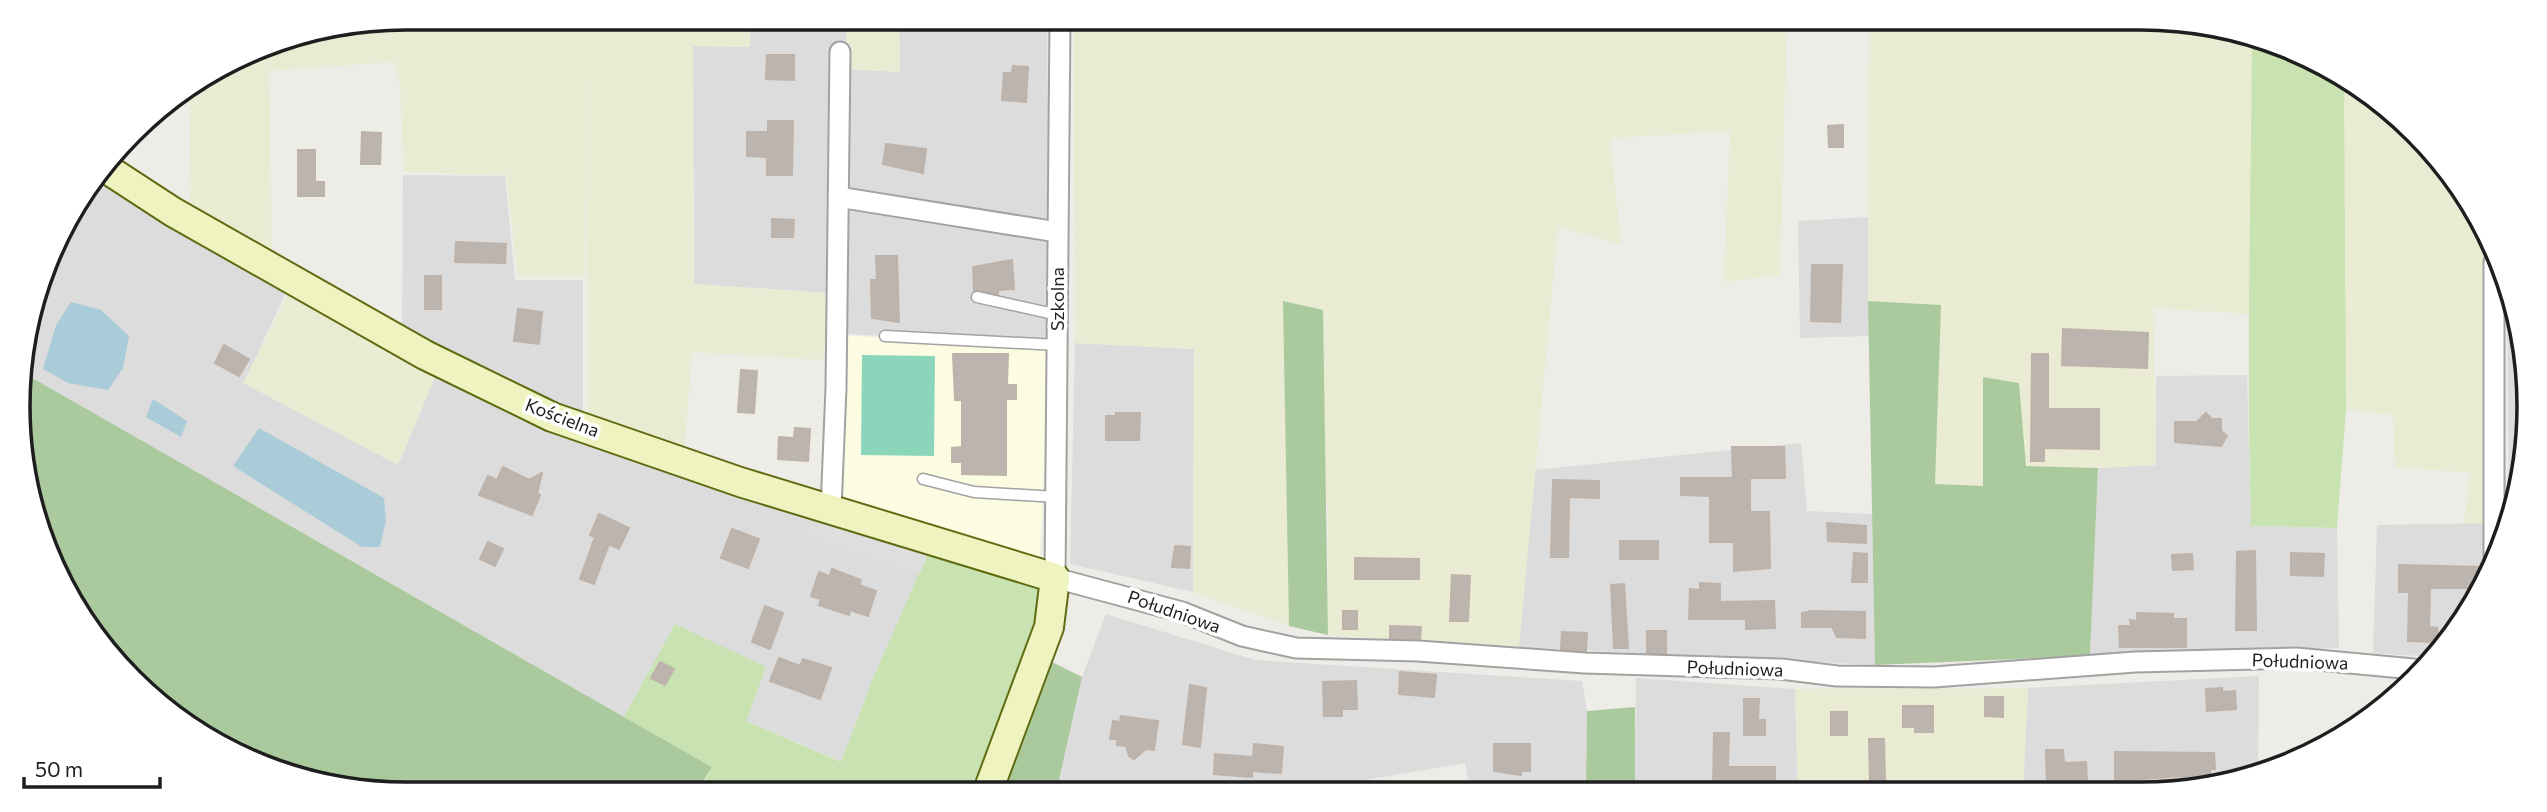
<svg xmlns="http://www.w3.org/2000/svg" width="2547" height="812" font-family="Commissioner,sans-serif">
<rect width="100%" height="100%" fill="#eeece6"/>
<path fill="#dcdcdc" d="M750,19H846V69L900,72L899,20H1047L1050,345L827,333L828,293L694,284L693,46L750,47Z
M403,175L505,176L515,280H583V421L402,331Z
M102,176L288,288L244,383L398,465L438,370L815,515L808,536L920,573L873,678L842,762L746,721L675,625L624,717L22,372L21,356L58,234Z
M1868,217L1869,336L1800,338L1798,221Z
M2507,294L2522,331V482L2509,517Z
M1075,343L1194,349L1193,592L1070,564Z
M2247,375L2251,526L2337,528L2339,648L2090,656L2098,468L2156,465V376Z
M1801,443L1807,511L1872,514L1875,665L1519,647L1534,470Z
M2488,523V571L2478,600L2434,657L2373,653L2377,525Z
M1106,614L1255,660L1582,681L1587,711L1586,790H1470L1465,763L1371,779L1337,789H1057L1082,677Z
M2259,676L2258,771L2192,791H2023L2028,688Z
M1636,678L1795,689L1798,790H1635Z"/>
<path fill="#fbfce1" d="M835,335L1050,345L1040,557L831,503Z"/>
<path fill="#e9ebd3" d="M406,18L750,19V47L693,46L694,284L828,293L824,360L692,352L684,455L588,423L587,73L585,277L518,276L506,175L404,172L400,86L394,62L269,71L272,257L188,213L191,188L189,90L258,47Z
M846,19L899,20L900,72L846,69Z
M1074,20L1787,23L1780,275L1724,282L1730,131L1610,138L1621,244L1558,227L1519,647L1328,635V507L1284,301L1289,626L1193,592L1194,349L1075,343Z
M1869,24L2217,25L2255,41L2250,314L2153,308L2156,465L2098,468L2026,466L2019,383L1984,377L1983,487L1934,484L1941,305L1868,301Z
M2344,78L2357,83L2464,190L2483,237L2488,523H2464L2470,473L2395,467L2393,415L2346,410Z
M291,288L438,370L398,465L243,383Z
M2028,688L2023,791L1798,790L1795,689Z"/>
<path fill="#c8e3b1" d="M2252,39L2344,78L2346,410L2337,528L2251,526C2246,364 2251,202 2252,39Z
M929,551L1033,580L1045,593L976,788H701L712,767L624,717L675,624L766,667L746,721L841,762L873,678Z"/>
<path fill="#aaca9e" d="M1283,301L1323,310L1328,635L1289,626Z
M1868,301L1941,305L1935,484L1983,486V377L2019,383L2026,466L2098,468L2090,656L1875,665Z
M22,372L624,717L712,767L699,788L330,787L190,729L83,622L31,506Z
M1046,659L1082,677L1057,789L1000,788Z
M1635,707V790H1586L1587,711Z"/>
<path fill="#8bd6bb" d="M862,355L935,356L934,456L861,455Z"/>
<path fill="#dedede" d="M815,515L929,551L920,573L808,536Z"/>
<path fill="#aaccd8" d="M71,302L101,310L129,336L123,368L108,390L68,383L43,369L56,325Z
M153,399L187,421L181,437L146,417Z
M259,428L384,498L386,520L380,547H362L233,466Z"/>
<path fill="#bbb4af" stroke="#bfb3a9" stroke-width="2" d="M767,55H794V80L766,79Z
M1013,66L1028,67L1026,102L1002,100L1004,73H1012Z
M768,121H793L792,175H767V157L747,156V132H768Z
M1843,125V147H1829L1828,126Z
M362,132L381,133L380,164H361Z
M886,144L926,149L923,173L883,164Z
M298,150H315V182H324V196H298Z
M772,219L794,220L793,237H772Z
M456,242L506,244L505,263L455,262Z
M876,256H897L899,322L872,318L871,280H877Z
M1012,260L1014,289L998,290V294L974,290L973,267Z
M1812,265H1842L1840,322L1811,321Z
M425,276H441V309H425Z
M518,309L542,312L539,344L514,341Z
M2063,329L2148,333L2147,368L2062,365Z
M224,345L249,359L239,376L215,363Z
M953,354H1008L1007,385H1016V399H1006V475L962,474V462H952V448L962,447V400H955Z
M2032,354H2048V409H2099V449L2044,448V461H2031Z
M741,370L757,371L754,413L738,412Z
M1116,413H1140L1139,440H1106V416H1116Z
M2206,413L2212,419H2221V431L2227,436L2221,446L2175,442V422H2197Z
M795,428L810,429L808,461L778,459L779,437L794,438Z
M1732,447H1784L1785,478H1750V512H1769L1770,568L1734,571V542H1710V496L1681,495V478H1733Z
M503,467L529,480L542,473L537,494L540,495L532,515L479,495L488,476L497,480Z
M1553,480L1599,481V498L1569,497L1568,557H1551Z
M599,514L629,528L619,549L609,544L594,584L580,579L595,537L590,535Z
M1827,523L1866,526V543L1828,541Z
M732,529L759,539L748,568L721,558Z
M1620,541H1658V559H1620Z
M488,542L503,549L495,566L480,559Z
M1175,546L1190,547L1189,568L1172,567Z
M2255,551L2256,630H2236L2237,552Z
M1854,553L1867,554V582H1852Z
M2291,553L2324,554L2323,576L2291,575Z
M2192,554L2193,569L2173,570L2172,555Z
M1355,558L1419,559V579H1355Z
M2399,565L2484,567V584L2482,588H2430L2429,627L2437,628V642L2408,641L2409,592H2399Z
M832,569L861,580L859,585L876,591L868,616L850,610L849,615L819,605L821,599L811,596L819,572L830,576Z
M1452,575L1470,576L1468,621H1450Z
M1700,583L1720,584V602L1774,601L1775,628L1746,629V619H1689L1690,589L1700,590Z
M1624,584L1628,648H1614L1611,585Z
M765,606L783,613L770,649L752,642Z
M1343,611H1357V629H1343Z
M1811,611L1865,612V638L1837,637L1832,627H1802V613Z
M2137,613L2173,614V619H2186V647H2120L2119,626H2131L2130,620L2137,621Z
M1390,626L1421,627L1420,639L1390,638Z
M1647,631H1666V653H1647Z
M1562,632L1587,633L1586,651L1561,649Z
M779,658L800,666L803,659L831,668L820,699L770,681Z
M660,662L674,669L665,685L651,678Z
M1400,672L1436,675L1434,697L1399,694Z
M1356,681L1357,709H1342V716H1324L1323,682Z
M1190,685L1206,688L1200,747L1183,744Z
M2222,688V692L2235,691L2236,709L2207,711L2206,689Z
M1985,697H2003V717L1985,716Z
M1744,699H1759L1758,720H1765V735H1744Z
M1903,706H1933V732H1915V727H1903Z
M1831,712H1847V735H1831Z
M1121,716L1158,721L1154,750L1146,749L1134,759L1129,756L1126,746L1117,745V739H1110L1113,721L1120,722Z
M1714,733H1729L1728,767H1775V790L1713,789Z
M1869,739H1884L1885,781H1870Z
M1254,744L1283,747L1281,773L1252,771V777L1214,774L1215,754L1253,757Z
M1494,744H1530V771H1521V775L1494,771Z
M2046,750H2063L2064,763L2086,762L2087,783L2071,784V787L2061,788V791H2047Z
M2115,752L2214,753L2215,769H2210V786L2192,791V788H2182V776L2115,781Z"/>
<g fill="none" stroke-linecap="round" stroke-linejoin="round">
<defs>
<path id="lane" d="M977,297L1058,315
M885,336L1057,345
M923,479L974,492L1056,497"/>
<path id="street" d="M1060,20L1055,578L1182,612L1242,636L1296,648L1418,651L1585,663L1781,669L1837,676L1934,677L2135,662L2296,658L2424,670
M838,197L1057,232
M2494,262V556
M831,510L836,388L840,52"/>
<path id="secondary" d="M107,169L173,212L425,355L552,417L740,482L1055,578L1049,627L989,788"/>
</defs>
<use href="#lane" stroke="#a2a2a2" stroke-width="13"/>
<use href="#street" stroke="#a2a2a2" stroke-width="23"/>
<use href="#secondary" stroke="#5f6b10" stroke-width="32"/>
<path stroke="#ec8879" stroke-width="3.5" stroke-dasharray="3.5 3.5" stroke-linecap="butt" d="M23,349L47,294L46,271"/>
<use href="#lane" stroke="#fff" stroke-width="10"/>
<use href="#street" stroke="#fff" stroke-width="19"/>
<use href="#secondary" stroke="#eff3bf" stroke-width="28"/>
</g>
<g text-anchor="middle" stroke-width="7" stroke-linejoin="round" paint-order="stroke">
<g font-size="18" fill="#1e1e1e" stroke="#fff">
<text transform="translate(1058 299) rotate(-90)" y="6">Szkolna</text>
<text transform="translate(562 418) rotate(21)" y="6">Kościelna</text>
<text transform="translate(1174 612) rotate(19)" y="6">Południowa</text>
<text transform="translate(2300 662) rotate(2)" y="6">Południowa</text>
<text transform="translate(1735 669) rotate(2)" y="6">Południowa</text>
</g>
</g>
<path d="M0 0H2547V812H0ZM406 30H2141A376 376 0 0 1 2517 406V406A376 376 0 0 1 2141 782H406A376 376 0 0 1 30 406V406A376 376 0 0 1 406 30Z" fill="#fff" fill-rule="evenodd"/>
<path fill="none" stroke="#1e1e1e" stroke-width="3.5" d="M406 30H2141A376 376 0 0 1 2517 406V406A376 376 0 0 1 2141 782H406A376 376 0 0 1 30 406V406A376 376 0 0 1 406 30Z"/>
<path d="M24 777v10h136v-10" fill="none" stroke="#1e1e1e" stroke-width="3.5"/>
<text x="35" y="777" font-size="21" fill="#1e1e1e" stroke="#ffffff" stroke-width="5" paint-order="stroke">50 m</text>
</svg>
